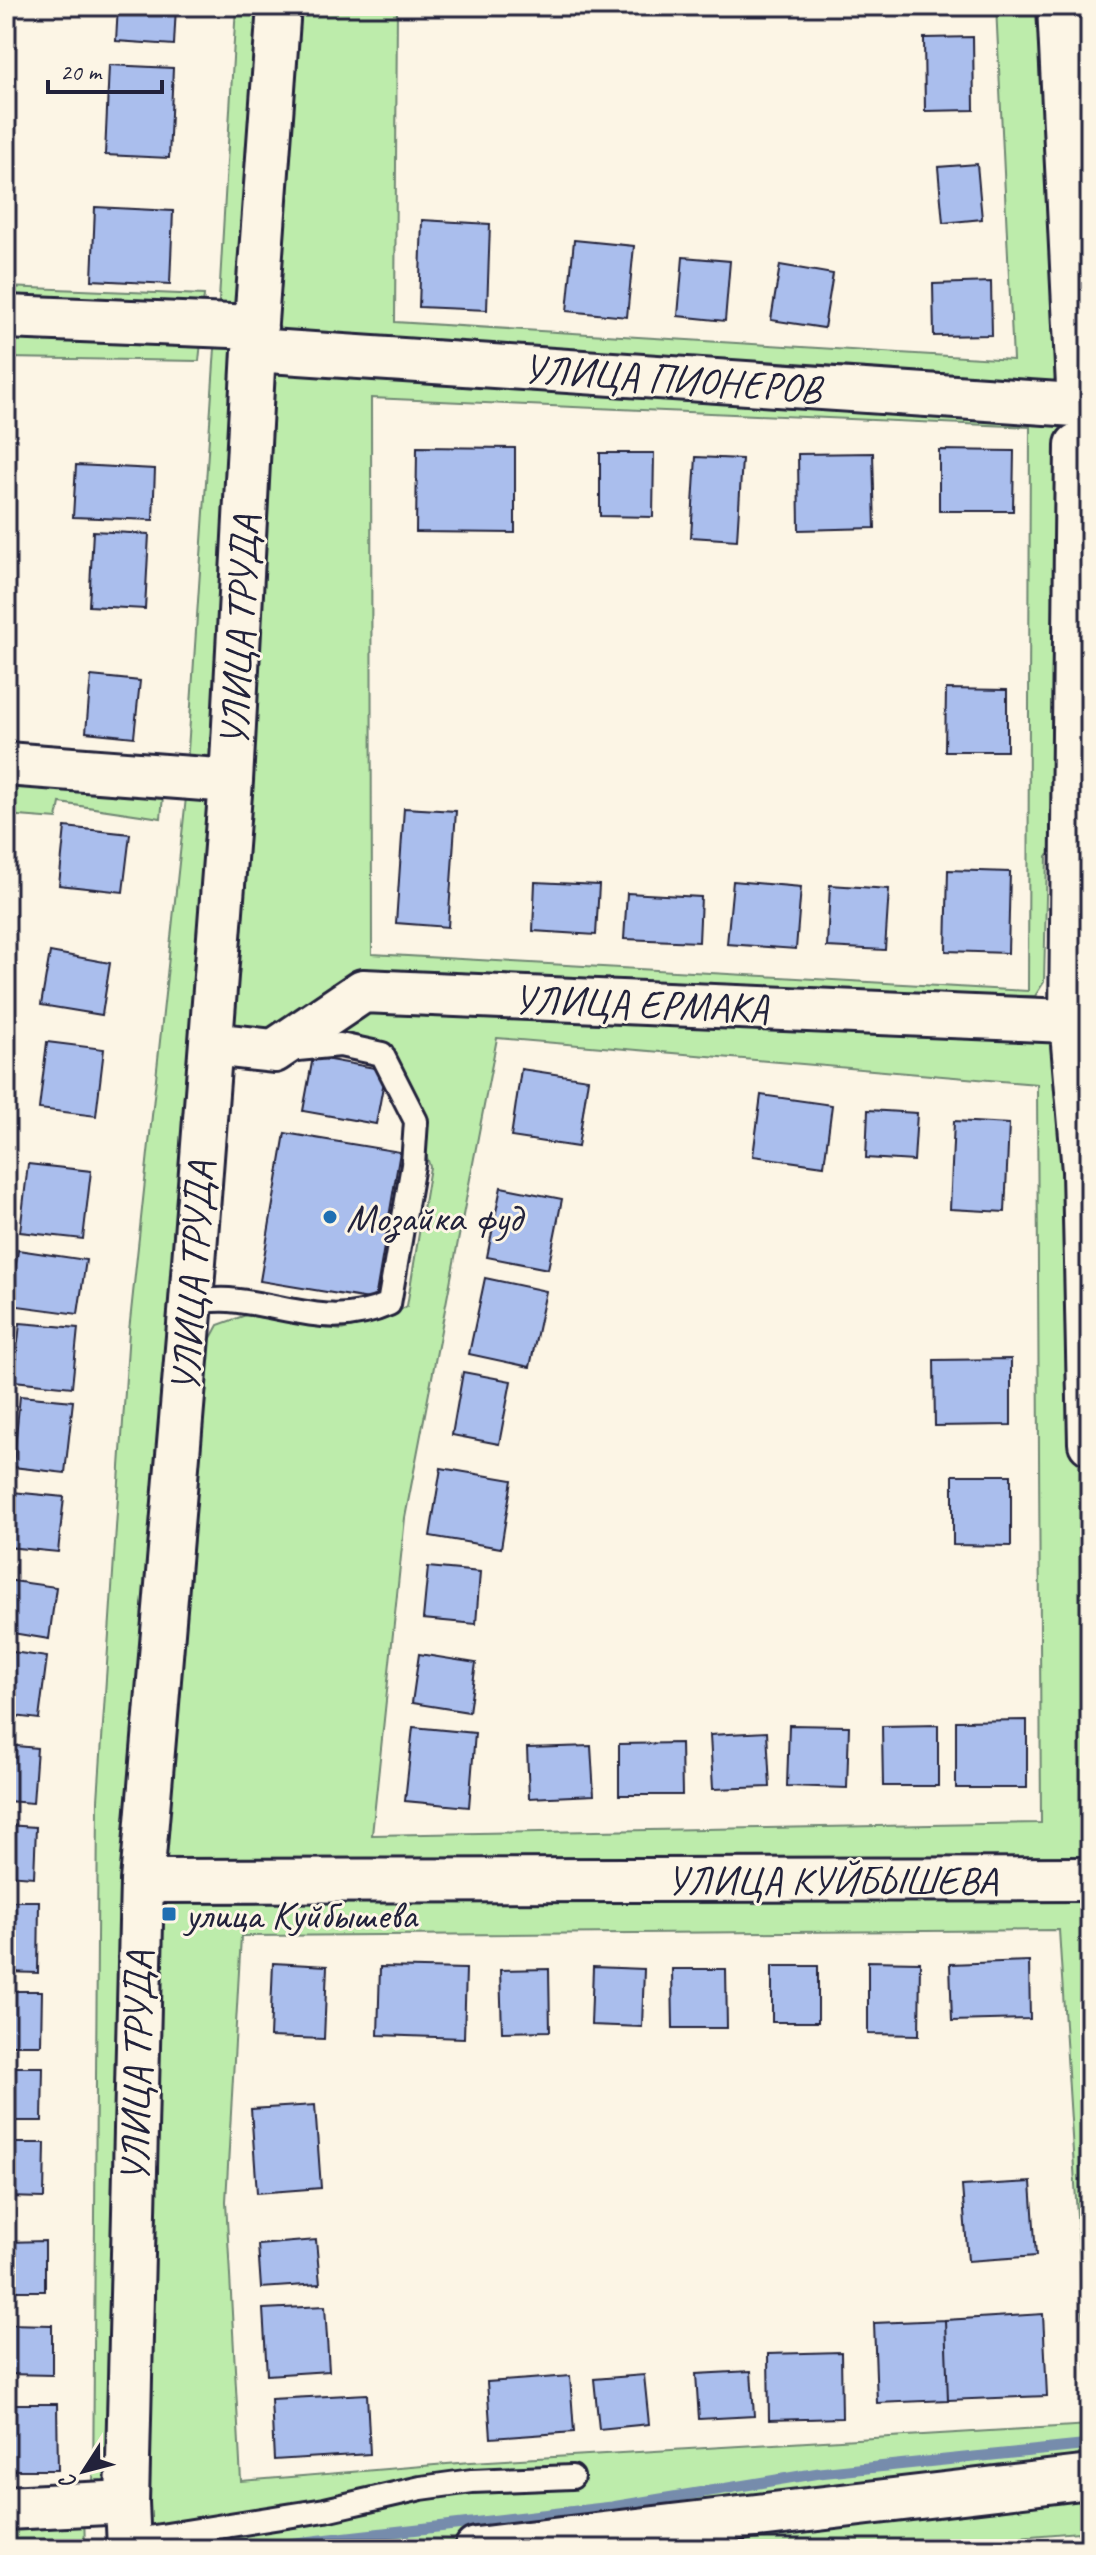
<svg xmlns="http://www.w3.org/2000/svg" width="1096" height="2555" font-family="Caveat,sans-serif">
<rect width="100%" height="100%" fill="#fcf5e5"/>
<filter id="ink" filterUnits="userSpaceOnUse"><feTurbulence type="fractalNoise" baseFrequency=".0125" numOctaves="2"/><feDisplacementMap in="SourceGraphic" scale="16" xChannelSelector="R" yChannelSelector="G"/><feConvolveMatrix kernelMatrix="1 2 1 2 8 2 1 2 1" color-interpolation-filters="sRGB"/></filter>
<g filter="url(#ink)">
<path fill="#bdecab" stroke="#708773" stroke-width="2" fill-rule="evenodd" d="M236,6H263L242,316L218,318Z
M292,6H397L395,322L1013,360L996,6H1048L1069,395L268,339Z
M1069,6H1090V397Z
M6,287L204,295L202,317L6,305Z
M6,327L202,333L199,361L6,358Z
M216,333L240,341L217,761L187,765Z
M268,362L1070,414L1062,847L1047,856L1044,982L1035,996L910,995L367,980L268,1037L232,1033ZM371,398L1030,427L1028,991L372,954Z
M6,773L164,785L161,818L60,803L57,819L6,815Z
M187,788L214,797L166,1345L127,1877L111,2489L93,2495L98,1800L129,1331Z
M366,1000L1053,1031L1076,1181L1090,1864L162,1865L204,1351L218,1325L246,1315L341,1330L385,1319L407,1306L430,1167L412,1109L386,1070L360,1058L303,1041ZM497,1038L1037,1084L1041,1823L372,1835L405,1518Z
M1090,1893V2422L1059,1930L241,1936L226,2201L241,2481L471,2462L1090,2425V2469L703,2518L415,2549H144L153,2541L577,2473L152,2533L142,2527L161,1901Z
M1090,2487V2549H1080L1078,2532L878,2549H533Z
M84,2513L85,2549H6V2517Z"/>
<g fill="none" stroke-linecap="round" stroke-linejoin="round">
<path stroke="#768cac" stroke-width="11" d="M244,2549L612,2507L819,2473L1090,2445"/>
</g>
<path fill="#aabeed" stroke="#22223b" stroke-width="2" d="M118,6H176L174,45L116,41Z
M973,37L974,110L925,111L924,38Z
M109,65L173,68L169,158L105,155Z
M977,164L982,219L943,223L938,167Z
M95,207L173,211L170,284L92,280Z
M422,220L490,224L487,310L419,307Z
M574,240L634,246L627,317L567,311Z
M683,257L730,261L725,321L678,316Z
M780,265L833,274L824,328L771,320Z
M991,282L992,335L934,336L933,284Z
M417,447L515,448V533L416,532Z
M939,450L1014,451L1013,511H939Z
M600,453H654L653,517L600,516Z
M873,453L875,528L799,530L798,454Z
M696,457L742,459L737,540L691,537Z
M76,465L155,469L153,520L73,517Z
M93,531L149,534L145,609L89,606Z
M91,676L140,681L134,737L86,732Z
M946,689L1007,690V751H945Z
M404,808L456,811L448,927L396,923Z
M65,827L130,834L123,892L59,885Z
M948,870L1010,872L1008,953L946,951Z
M733,881L801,887L796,949L727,944Z
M535,882L599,885L596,935L533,931Z
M830,885L889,889L885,950L827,947Z
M627,893L701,897L699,942L624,939Z
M50,952L110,963L102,1015L41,1005Z
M47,1042L104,1049L96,1116L39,1109Z
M313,1057L386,1070L376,1124L303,1111Z
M521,1069L588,1079L578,1147L511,1137Z
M761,1095L832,1105L824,1166L753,1156Z
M868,1110L917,1113L914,1161L866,1158Z
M954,1121L1009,1124L1005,1212L950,1209Z
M285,1133L400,1152L375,1300L260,1281Z
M28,1164L91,1171L83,1239L20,1232Z
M501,1187L562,1199L548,1269L487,1257Z
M18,1250L86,1260L78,1314L10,1305Z
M485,1278L546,1291L530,1367L469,1354Z
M20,1323L78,1328L72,1387L14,1381Z
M1011,1359V1425L935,1426L934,1360Z
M463,1372L511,1381L499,1444L452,1435Z
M20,1396L73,1401L65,1473L13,1467Z
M441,1468L512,1480L501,1548L430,1536Z
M953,1475H1011V1546L953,1545Z
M12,1492L64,1497L58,1552L7,1547Z
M428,1567L480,1572L476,1624L423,1619Z
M6,1580L56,1587L49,1639L6,1632Z
M6,1651L47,1657L39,1719L6,1715Z
M419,1654L476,1663L469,1712L412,1703Z
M1027,1720V1788H956V1721Z
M789,1725L849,1726L847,1788L787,1786Z
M938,1725V1786H883L882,1726Z
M413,1727L475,1733L469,1807L405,1801Z
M767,1732L770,1787L713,1789L710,1735Z
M681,1743L682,1795H619V1744Z
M6,1745L37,1748L33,1803L6,1801Z
M591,1746L594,1795L529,1798L527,1748Z
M6,1825L36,1827L34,1877L6,1875Z
M6,1901H39L38,1973L6,1972Z
M868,1961L920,1962L919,2035L868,2034Z
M1029,1961L1030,2019L952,2021L950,1964Z
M273,1963L327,1966L324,2039L270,2037Z
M772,1966H818V2022H772Z
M380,1967L466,1969L464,2038L378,2035Z
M593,1967L644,1969L642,2027L591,2025Z
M549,1969L550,2031L502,2032L500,1970Z
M672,1969H726L727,2028H673Z
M6,1991H42L41,2045H6Z
M6,2067H43L42,2121H6Z
M315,2105L321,2188L257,2193L251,2109Z
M6,2143H45L44,2198L6,2197Z
M1031,2182L1036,2256L968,2261L962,2186Z
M316,2240L320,2284L261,2288L258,2245Z
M45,2241V2291H6V2242Z
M325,2306L329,2371L267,2375L263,2309Z
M1043,2314L1047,2396L948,2400L945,2320Z
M945,2320L948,2400L877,2403L874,2323Z
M6,2324L52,2325V2375L6,2374Z
M841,2352L842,2418L769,2420L768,2354Z
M751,2371L754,2416L699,2419L696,2374Z
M644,2375L649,2424L599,2429L594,2379Z
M570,2376L574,2432L491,2438L487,2382Z
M367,2394L370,2454L274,2460L271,2399Z
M6,2404H57L58,2470H6Z"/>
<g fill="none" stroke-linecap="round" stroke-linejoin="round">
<defs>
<path id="service" d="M191,1301C203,1301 216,1299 229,1300C288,1305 331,1330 389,1304L413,1165L416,1121L382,1054L340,1045L287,1050
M129,2541L325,2510L421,2488L472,2481L572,2477"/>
<path id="minor" d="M1059,6L1079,406
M6,317L256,327
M254,350L1090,406
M1077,445L1071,1021L1084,1171L1090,1443
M6,764L231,781
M211,1044L274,1051L363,991L1090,1022
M142,1881L1090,1879
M6,2508L127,2502
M129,2549L127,2502L142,1881L191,1301L231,781L254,350L279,6
M476,2549L1090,2477"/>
</defs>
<use href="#service" stroke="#22223b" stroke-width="28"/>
<use href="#minor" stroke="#22223b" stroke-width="48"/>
<use href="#service" stroke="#fcf5e5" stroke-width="22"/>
<use href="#minor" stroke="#fcf5e5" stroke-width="42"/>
</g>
</g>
<g fill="#1f6fb2" stroke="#fcf5e5" stroke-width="3">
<circle cx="330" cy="1217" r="8"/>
<rect x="161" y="1906" width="16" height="16" rx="4"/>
</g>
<g text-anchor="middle" stroke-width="6" stroke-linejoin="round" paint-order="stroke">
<g font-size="40" fill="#22223b" stroke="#fcf5e5">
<text transform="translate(672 378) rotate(4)" y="14">УЛИЦА ПИОНЕРОВ</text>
<text transform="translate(239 631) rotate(-87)" y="14">УЛИЦА ТРУДА</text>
<text transform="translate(641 1003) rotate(2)" y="14">УЛИЦА ЕРМАКА</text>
<text transform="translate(192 1277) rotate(-86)" y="14">УЛИЦА ТРУДА</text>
<text x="832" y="1894">УЛИЦА КУЙБЫШЕВА</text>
<text transform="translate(136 2067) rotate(-89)" y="14">УЛИЦА ТРУДА</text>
</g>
<g font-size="40" fill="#22223b" stroke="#fcf5e5" text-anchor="start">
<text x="346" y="1231">Мозайка фуд</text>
<text x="185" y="1928">улица Куйбышева</text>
</g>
</g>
<rect width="1096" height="2555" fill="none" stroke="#fcf5e5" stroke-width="32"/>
<rect x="16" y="16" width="1064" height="2523" fill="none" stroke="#22223b" stroke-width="3" filter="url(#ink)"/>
<g transform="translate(84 2471) rotate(234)" stroke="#fcf5e5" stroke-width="6" paint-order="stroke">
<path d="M0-6L14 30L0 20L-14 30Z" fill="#22223b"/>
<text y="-12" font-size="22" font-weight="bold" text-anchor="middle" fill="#22223b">С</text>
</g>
<path d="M48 80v12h114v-12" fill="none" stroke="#22223b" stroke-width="4"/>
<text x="60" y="80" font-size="24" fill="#22223b" stroke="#fcf5e5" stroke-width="6" paint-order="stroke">20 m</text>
</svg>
